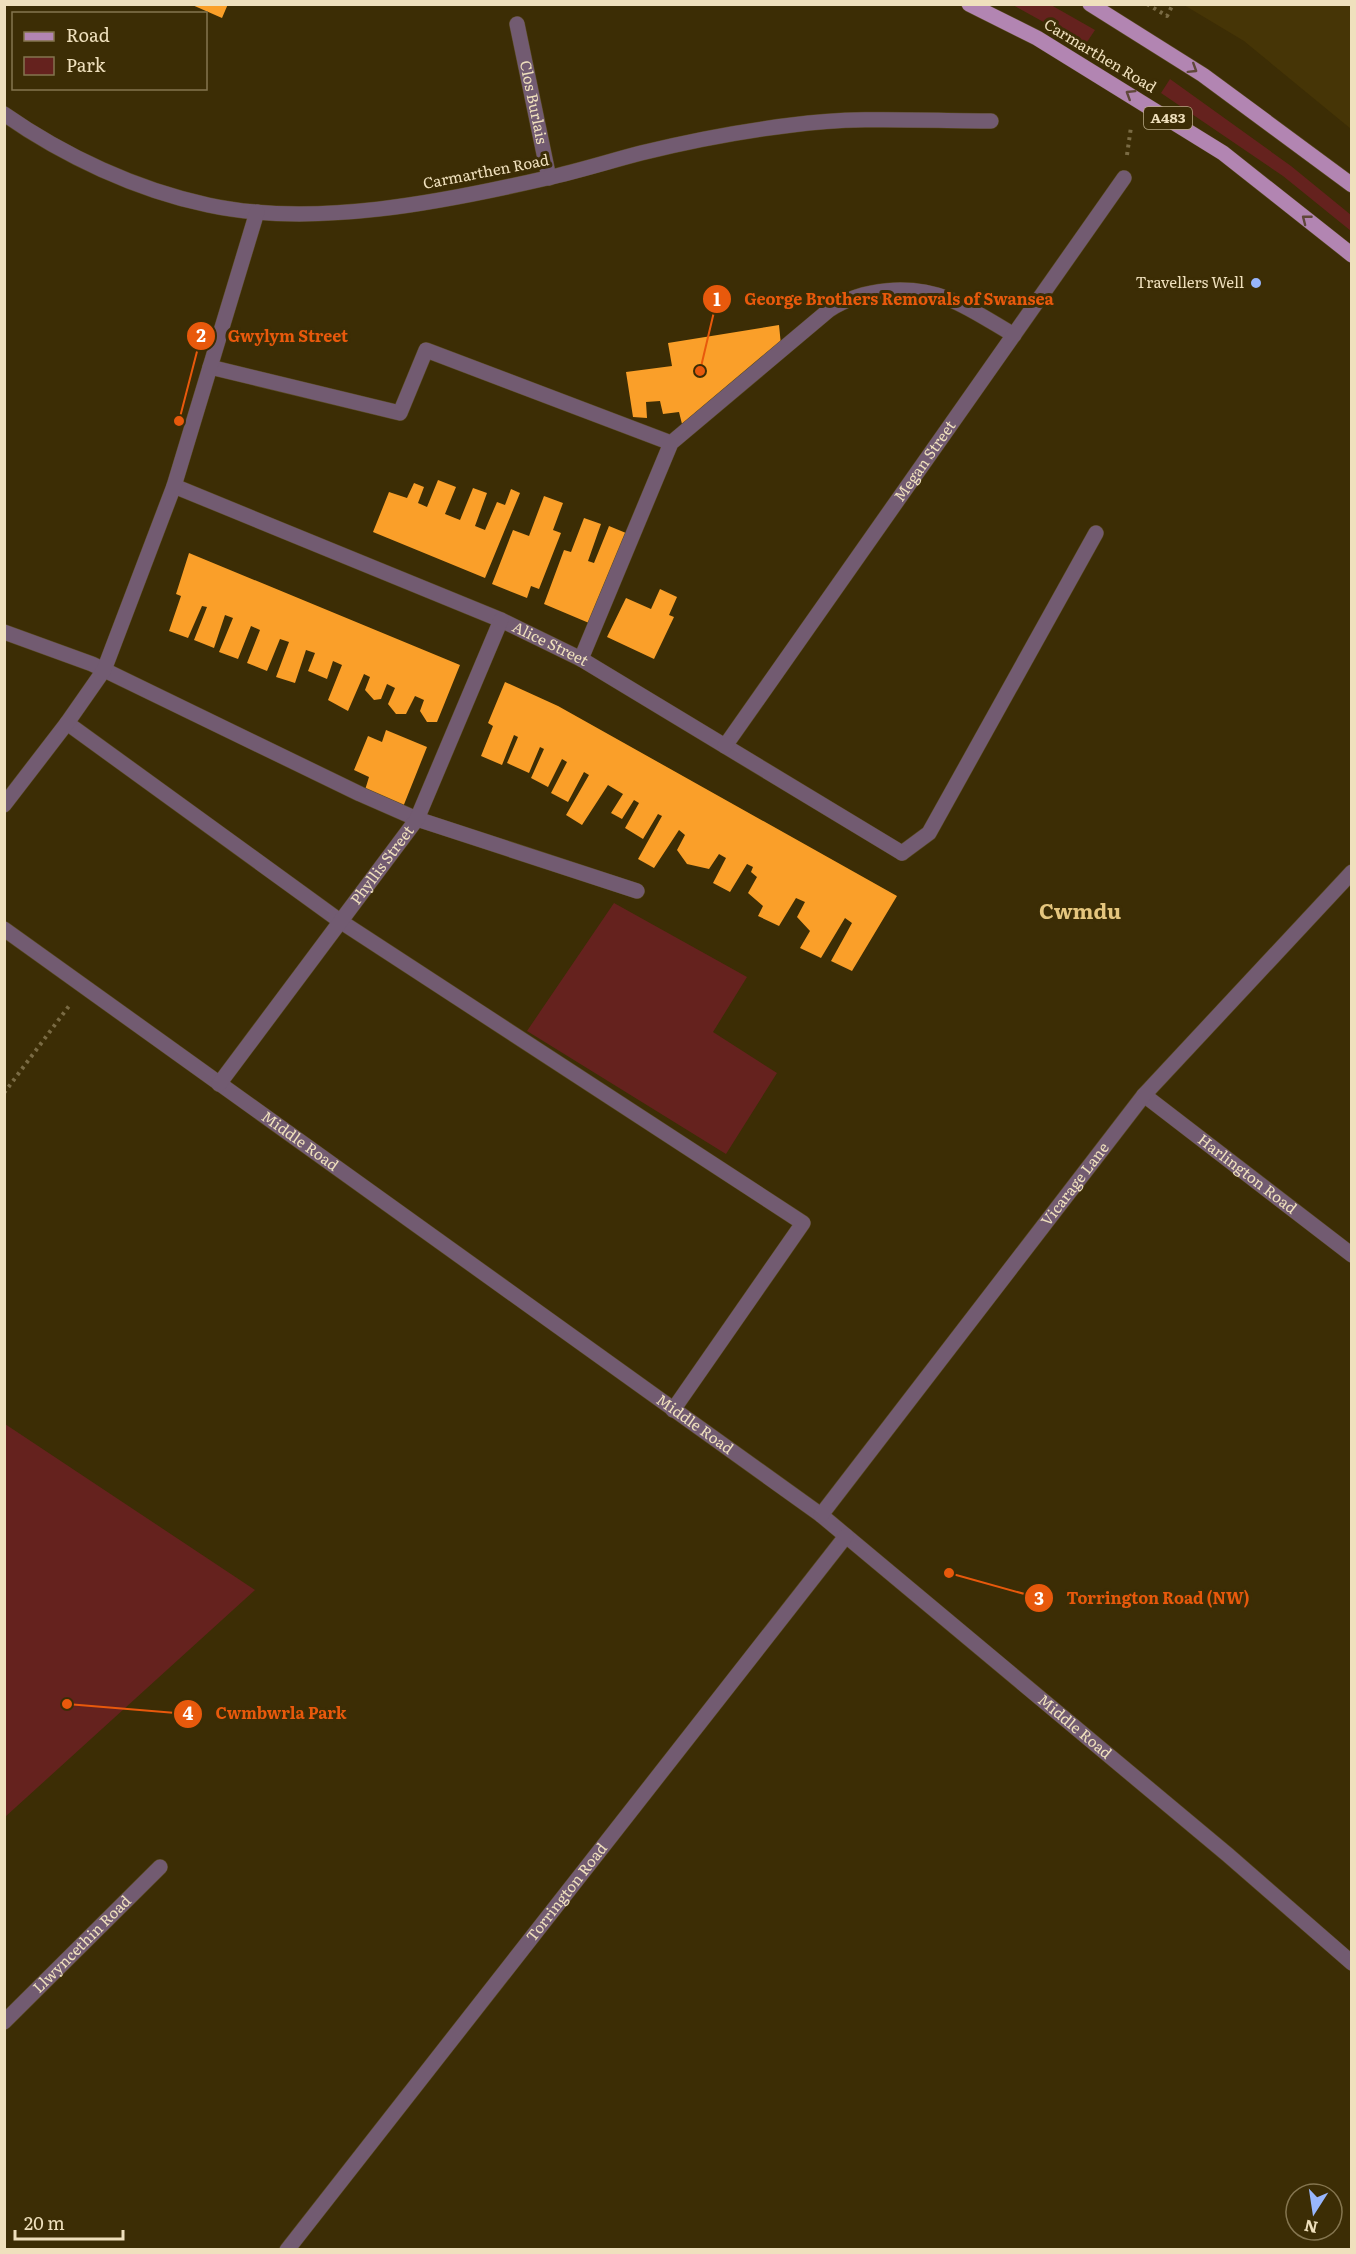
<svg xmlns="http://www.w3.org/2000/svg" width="1356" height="2254" font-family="Literata,serif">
<rect width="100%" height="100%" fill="#3c2d05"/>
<path fill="#463506" d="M1184,5H1351V129L1244,41Z"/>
<path fill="#65221e" d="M1013,5H1051L1095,30L1085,45Z
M1170,79L1291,166L1351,215V231L1283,176L1161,93Z
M614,903L747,977L713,1032L777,1073L726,1154L527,1031Z
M5,1424L255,1590L5,1817Z"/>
<path fill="#fa9f29" d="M190,4H228L222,18Z
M779,325L781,345L682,424L679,412L663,414L660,401L646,402L647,418L633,417L626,372L672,366L668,343Z
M438,480L456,487L445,514L460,520L473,488L487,493L475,526L485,530L497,502L505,505L511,489L520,493L485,578L373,532L389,492L407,498L414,483L424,487L418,503L427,507Z
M544,496L563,503L553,530L561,533L539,589L531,586L527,598L492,584L513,530L529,536Z
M584,518L601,524L588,561L594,563L609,526L626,533L589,623L544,604L564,550L571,552Z
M189,553L460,665L437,722H427L420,711L424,700L415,696L406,714H396L388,704L395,688L387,684L381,699L374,700L365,690L370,677L364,674L348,711L328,700L342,665L333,661L327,679L308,671L315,653L306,650L295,683L276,677L289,642L280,639L267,671L247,663L260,630L251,626L238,659L219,652L233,618L225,615L214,648L194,640L207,607L202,606L188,638L169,631L181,596L176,594Z
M660,589L677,597L669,615L674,617L654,659L607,637L626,598L651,609Z
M505,682L558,706L897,896L852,971L831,961L852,923L845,918L821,958L800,948L810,931L797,917L805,902L796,898L779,926L758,916L763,906L748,893L757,877L751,872L753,867L747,864L730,892L713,883L726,858L719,854L709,869L687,864L677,850L685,835L679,830L654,868L638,859L662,816L658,814L643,839L625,828L639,803L634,800L622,819L611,813L623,794L608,785L582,825L566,815L589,775L584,772L568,802L551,793L567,762L562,759L548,787L531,778L544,749L540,747L529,773L507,763L518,737L514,735L502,765L481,756L493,726L488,723Z
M386,730L427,747L403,807L365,790L369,777L354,770L368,736L382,742Z"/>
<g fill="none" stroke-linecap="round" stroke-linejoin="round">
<defs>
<path id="lane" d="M210,367L400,413L426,350L671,443
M4,632L92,664L360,794L417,819L637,891
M581,659L671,443L829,310C863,288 910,284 949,299C971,308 993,323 1014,335
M67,723L340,921L803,1223L673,1410
M902,853L929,833L1096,533"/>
<g id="street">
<path id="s1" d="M517,24L549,178"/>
<path d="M4,114C64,156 137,190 208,205C314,228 443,202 547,178C579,171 610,161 641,153C690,141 742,131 792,125C857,116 925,121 991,121"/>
<path id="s2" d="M174,486L501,620L581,659L902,853"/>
<path id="s3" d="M725,746L1124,178"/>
<path d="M4,805L67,723L104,670L174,486L257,212"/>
<path id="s4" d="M4,929L821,1515L1228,1855L1352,1963"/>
<path id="s5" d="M219,1084L417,819L501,620"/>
<path id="s6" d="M1144,1095L1352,1255"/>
<path id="s7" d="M821,1515L1144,1095L1352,872"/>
<path id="s8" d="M4,2022L160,1867"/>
<path id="s9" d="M287,2250L846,1536"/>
</g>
<path id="primary" d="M969,4L1037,38L1223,153L1352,255
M1090,4L1203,75L1352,185"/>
</defs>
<use href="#lane" stroke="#594a22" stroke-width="16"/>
<use href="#street" stroke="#594a22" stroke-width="16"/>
<use href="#primary" stroke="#594a22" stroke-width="16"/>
<path stroke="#7a6b44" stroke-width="4" stroke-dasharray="3 4.5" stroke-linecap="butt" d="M1147,4L1167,16L1173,4
M1127,155L1131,127
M4,1093L69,1006"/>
<use href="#lane" stroke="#725b71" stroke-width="15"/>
<use href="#street" stroke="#725b71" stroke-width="15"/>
<use href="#primary" stroke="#b285b2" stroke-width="15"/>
</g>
<defs><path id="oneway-chevron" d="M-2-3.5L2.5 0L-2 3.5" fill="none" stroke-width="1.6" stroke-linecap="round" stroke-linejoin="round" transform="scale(1.5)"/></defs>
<g stroke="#5f4739">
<use href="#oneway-chevron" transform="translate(1193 69) rotate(32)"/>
<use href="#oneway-chevron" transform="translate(1130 94) rotate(-148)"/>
<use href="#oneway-chevron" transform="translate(1306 219) rotate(-142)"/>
</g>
<circle fill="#98b6fd" stroke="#3c2d05" stroke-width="2" cx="1256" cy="283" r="6"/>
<g text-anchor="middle" stroke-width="6" stroke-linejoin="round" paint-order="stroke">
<rect fill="#3c2d05" stroke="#b9aa86" stroke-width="1.5" x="1144" y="107" width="48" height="22" rx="4.5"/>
<g font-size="14" font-weight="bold" fill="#efe0bd">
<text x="1168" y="123">A483</text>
</g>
<g font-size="15" fill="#efe0bd" stroke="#3c2d05">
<text transform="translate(1100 56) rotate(31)" y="5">Carmarthen Road</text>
<text dy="5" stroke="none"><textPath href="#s1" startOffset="80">Clos Burlais</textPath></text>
<text transform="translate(486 172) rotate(-11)" y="5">Carmarthen Road</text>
<text dy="5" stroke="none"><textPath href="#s3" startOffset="348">Megan Street</textPath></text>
<text dy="5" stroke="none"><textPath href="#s2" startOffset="408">Alice Street</textPath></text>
<text dy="5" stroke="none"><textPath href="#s5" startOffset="273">Phyllis Street</textPath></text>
<text dy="5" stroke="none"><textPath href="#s4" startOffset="364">Middle Road</textPath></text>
<text dy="5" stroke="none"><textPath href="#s6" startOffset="130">Harlington Road</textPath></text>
<text dy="5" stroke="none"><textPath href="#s7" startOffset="417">Vicarage Lane</textPath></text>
<text dy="5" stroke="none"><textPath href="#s4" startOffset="850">Middle Road</textPath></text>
<text dy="5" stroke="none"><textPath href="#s4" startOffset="1336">Middle Road</textPath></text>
<text dy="5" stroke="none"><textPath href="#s9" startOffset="454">Torrington Road</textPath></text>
<text dy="5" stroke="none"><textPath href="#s8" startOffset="110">Llwyncethin Road</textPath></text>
</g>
<g font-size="15" fill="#efe0bd" stroke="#3c2d05" text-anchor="end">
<text x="1244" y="288">Travellers Well</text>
</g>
<g font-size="21" font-weight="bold" fill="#e5c67e" stroke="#3c2d05">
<text x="1080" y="919">Cwmdu</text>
</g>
</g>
<path fill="none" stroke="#e8590c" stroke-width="2" d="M700 371L717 299M179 421L201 336M949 1573L1039 1598M67 1704L188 1714"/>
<g fill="#e8590c" stroke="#3c2d05" stroke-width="2">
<circle cx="700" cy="371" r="6"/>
<circle cx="179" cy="421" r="6"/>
<circle cx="949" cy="1573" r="6"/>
<circle cx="67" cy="1704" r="6"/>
<circle cx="717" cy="299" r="15"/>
<circle cx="201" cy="336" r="15"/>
<circle cx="1039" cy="1598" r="15"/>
<circle cx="188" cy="1714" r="15"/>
</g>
<g font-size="18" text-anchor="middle" font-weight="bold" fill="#fff">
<text x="717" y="306">1</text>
<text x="201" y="342">2</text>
<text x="1039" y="1605">3</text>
<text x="188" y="1720">4</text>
</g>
<g font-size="16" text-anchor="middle" font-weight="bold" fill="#e8590c" stroke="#3c2d05" stroke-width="6" stroke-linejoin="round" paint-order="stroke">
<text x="899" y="305">George Brothers Removals of Swansea</text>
<text x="288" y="342">Gwylym Street</text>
<text x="1158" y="1604">Torrington Road (NW)</text>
<text x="281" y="1719">Cwmbwrla Park</text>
</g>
<rect width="1356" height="2254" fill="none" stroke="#efe0bd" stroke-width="12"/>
<rect x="12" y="12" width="195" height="78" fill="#3c2d05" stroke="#84754f" stroke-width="1.5"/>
<rect x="24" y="32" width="30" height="9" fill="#b285b2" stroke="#84754f" stroke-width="1.5"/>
<text x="66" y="42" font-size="18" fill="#efe0bd">Road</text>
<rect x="24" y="57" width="30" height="18" fill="#65221e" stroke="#84754f" stroke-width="1.5"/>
<text x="66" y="72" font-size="18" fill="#efe0bd">Park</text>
<g transform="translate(1314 2212) rotate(192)"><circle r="28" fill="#3c2d05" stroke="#84754f" stroke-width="1.5"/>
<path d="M0-4.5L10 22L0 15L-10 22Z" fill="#98b6fd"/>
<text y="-9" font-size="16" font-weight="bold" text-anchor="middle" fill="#efe0bd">N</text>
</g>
<path d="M15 2230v9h108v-9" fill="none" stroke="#efe0bd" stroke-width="3"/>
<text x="24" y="2230" font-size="18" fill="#efe0bd" stroke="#3c2d05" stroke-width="4.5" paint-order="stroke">20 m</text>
</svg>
